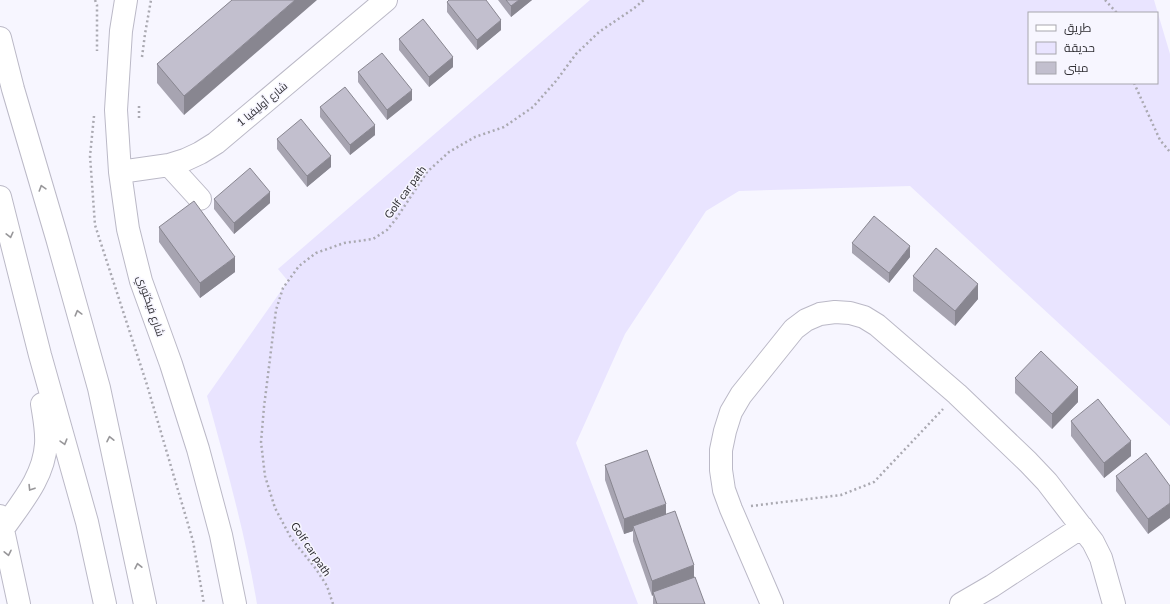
<svg xmlns="http://www.w3.org/2000/svg" width="1170" height="604" font-family="Lato,Cairo,sans-serif">
<rect width="100%" height="100%" fill="#f7f6ff"/>
<path fill="#e9e4ff" fill-rule="evenodd" d="M590,0H1154L1170,54V426L910,186L739,191L706,211L625,334L576,443L638,604H257C245,533 226,465 207,396L288,281L278,269ZM1029,13H1157V83H1029Z"/>
<g fill="none" stroke-linecap="round" stroke-linejoin="round">
<defs>
<path id="minor" d="M126,0L121,31L116,110L120,172L128,229L141,281L171,364L198,449L221,535L235,604
M0,38L13,89L57,238L99,388L145,604
M169,165L200,199
M120,172L169,165L185,160L200,153L216,143L386,0
M0,197L40,355L87,522L105,604
M0,516L19,604
M3,529C21,503 44,477 46,444C47,431 44,417 42,404
M772,604L731,509L724,490L721,470V450L725,431L731,412L741,395L794,329L806,320L820,314L835,312L850,313L864,317L877,325L957,394L1028,462L1047,482L1093,542L1101,558L1114,604
M961,604L992,586L1082,527"/>
</defs>
<use href="#minor" stroke="#bbb9c7" stroke-width="24"/>
<path stroke="#aaa9b1" stroke-width="2.5" stroke-dasharray="2 3" stroke-linecap="butt" d="M95,0L97,5V51
M1105,0L1117,13
M142,57L145,34L151,0
M1134,83L1160,140L1170,152
M139,106V119
M94,116L90,156L95,225L147,385L193,541L204,604
M751,506L841,495L874,482L943,409
M333,604L327,586L316,569L291,538L275,508L265,476L261,442L264,407L276,310L283,288L299,266L316,253L344,243L373,239L387,230L396,219L427,172L449,152L475,137L504,127L533,107L556,81L576,54L599,32L633,9L644,0"/>
<use href="#minor" stroke="#fff" stroke-width="22"/>
</g>
<path fill="#a7a4b1" d="M232,0L184,115L157,83V64Z
M498,0H532L511,17Z
M447,2L501,30L477,50L447,12Z
M399,39L453,67L429,87L399,50Z
M358,72L412,100L387,120L358,82Z
M320,107L375,135L350,155L320,117Z
M277,139L331,167L307,187L277,149Z
M214,199L270,203L234,234L214,209Z
M159,227L235,272L200,298L159,242Z
M852,243L910,257L889,283L852,253Z
M913,276L978,299L955,326L913,291Z
M1015,378L1078,402L1052,429L1015,393Z
M1071,421L1131,456L1104,478L1071,436Z
M605,465L666,514L694,577L705,604H653V595L652,596L633,541V531L624,534L605,480Z
M1116,476L1170,486L1148,534L1116,491Z"/>
<path fill="#888690" d="M295,0H317L184,115V96Z
M519,0H532L511,17V6Z
M501,20V30L477,50V40Z
M453,57V67L429,87V77Z
M412,90V100L387,120V110Z
M375,125V135L350,155V145Z
M331,156V167L307,187V176Z
M270,192V203L234,234V223Z
M910,246V257L889,283V273Z
M235,257V272L200,298V283Z
M978,284V299L955,326V311Z
M1078,387V402L1052,429V414Z
M1131,441V456L1104,478V463Z
M1170,503V518L1148,534V519Z
M666,504V519L633,526V531L624,534V519Z
M694,565V580L653,592V595L652,596V581Z"/>
<path fill="#c2bfce" stroke="#888690" d="M232,0H295L184,96L157,64Z
M449,0H486L501,20L477,40L447,2Z
M506,0H519L511,6Z
M423,19L453,57L429,77L399,39Z
M382,53L412,90L387,110L358,72Z
M345,87L375,125L350,145L320,107Z
M301,119L331,156L307,176L277,139Z
M250,168L270,192L234,223L214,199Z
M194,201L235,257L200,283L159,227Z
M874,216L910,246L889,273L852,243Z
M936,248L978,284L955,311L913,276Z
M1041,351L1078,387L1052,414L1015,378Z
M1098,399L1131,441L1104,463L1071,421Z
M647,450L666,504L624,519L605,465Z
M1146,453L1170,486V503L1148,519L1116,476Z
M675,511L694,565L652,581L633,526Z
M695,577L705,604H657L653,592Z"/>
<defs><path id="oneway-chevron" d="M-2-3.5L2.5 0L-2 3.5" fill="none" stroke-width="1.6" stroke-linecap="round" stroke-linejoin="round"/></defs>
<g stroke="#98979a">
<use href="#oneway-chevron" transform="translate(42 188) rotate(-107)"/>
<use href="#oneway-chevron" transform="translate(10 235) rotate(76)"/>
<use href="#oneway-chevron" transform="translate(78 313) rotate(-105)"/>
<use href="#oneway-chevron" transform="translate(110 439) rotate(-102)"/>
<use href="#oneway-chevron" transform="translate(64 442) rotate(74)"/>
<use href="#oneway-chevron" transform="translate(31 488) rotate(122)"/>
<use href="#oneway-chevron" transform="translate(8 553) rotate(78)"/>
<use href="#oneway-chevron" transform="translate(138 566) rotate(-102)"/>
</g>
<g text-anchor="middle" stroke-width="3" stroke-linejoin="round" paint-order="stroke">
<g font-size="11" fill="#302f34" stroke="#f7f6ff">
<text transform="translate(262 104) rotate(-40)" y="4">شارع أوليفيا 1</text>
<text transform="translate(405 192) rotate(-54)" y="4">Golf car path</text>
<text transform="translate(151 306) rotate(71)" y="4">شارع فيكتوري</text>
<text transform="translate(311 549) rotate(56)" y="4">Golf car path</text>
</g>
</g>
<rect x="1028" y="12" width="130" height="72" fill="#f7f6ff" stroke="#a7a6ae"/>
<rect x="1036" y="25" width="20" height="6" fill="#ffffff" stroke="#a7a6ae"/>
<text x="1064" y="32" font-size="12" fill="#302f34">طريق</text>
<rect x="1036" y="42" width="20" height="12" fill="#e9e4ff" stroke="#a7a6ae"/>
<text x="1064" y="52" font-size="12" fill="#302f34">حديقة</text>
<rect x="1036" y="62" width="20" height="12" fill="#c2bfce" stroke="#a7a6ae"/>
<text x="1064" y="72" font-size="12" fill="#302f34">مبنى</text>
</svg>
